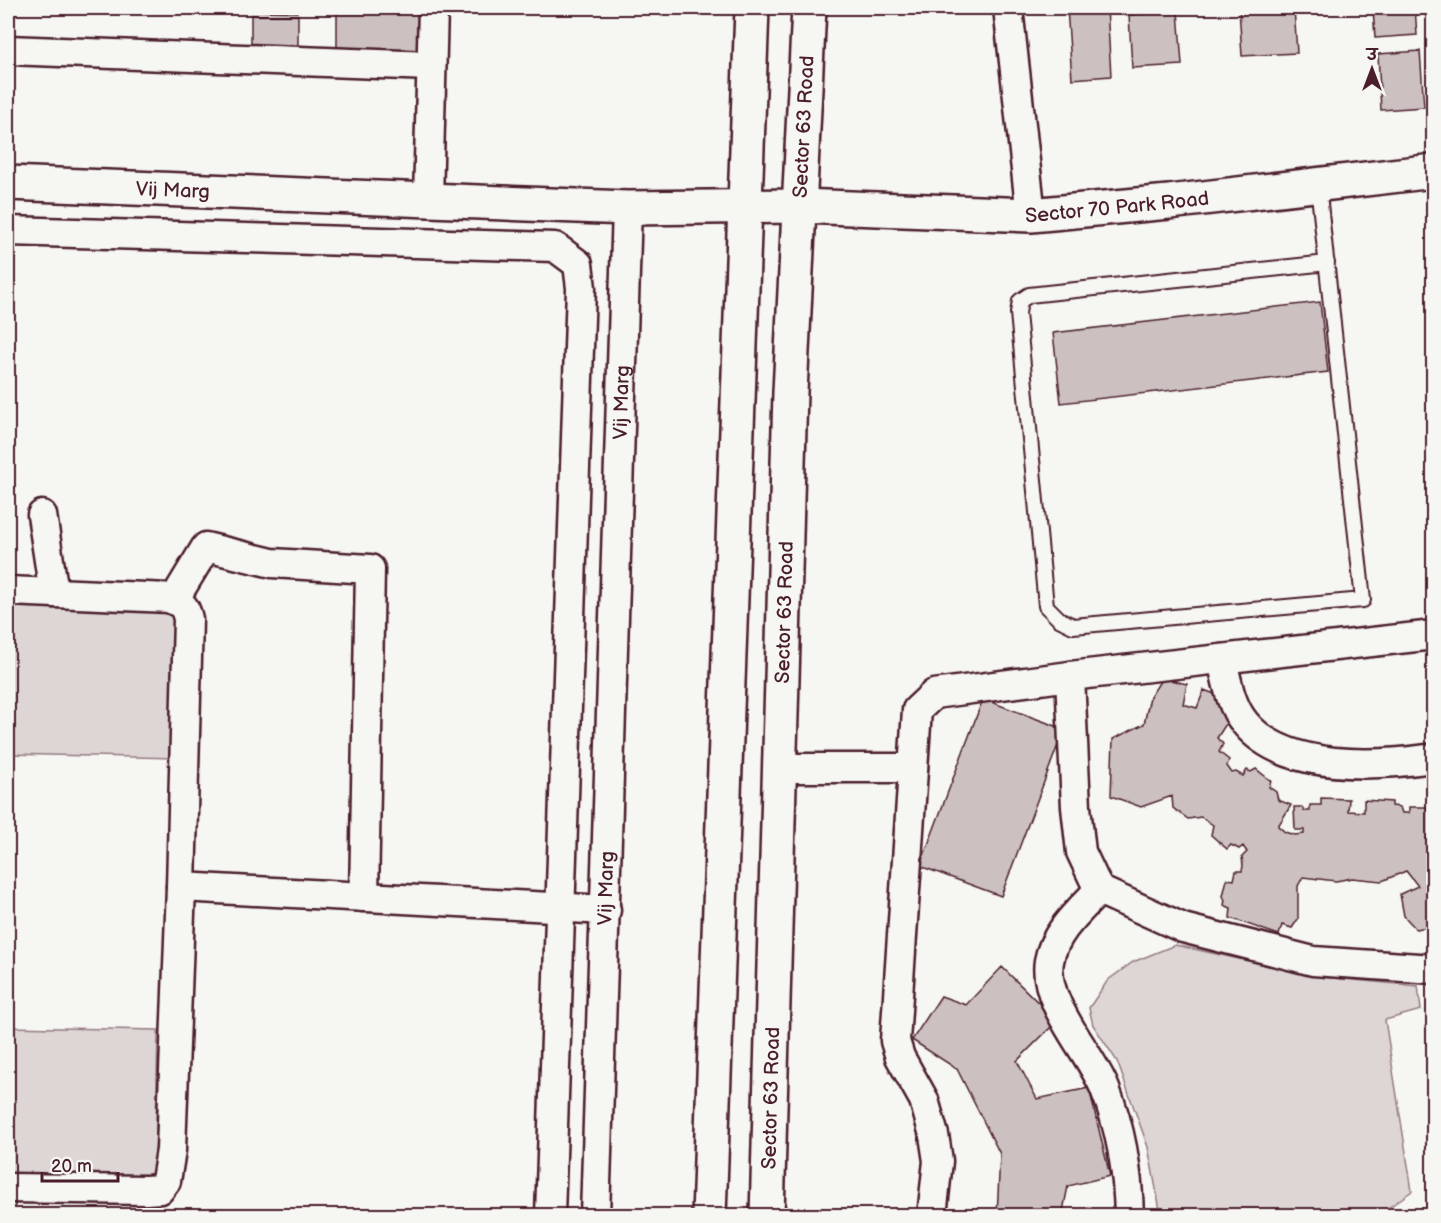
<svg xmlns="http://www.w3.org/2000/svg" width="1441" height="1223" font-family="'Balsamiq Sans','Playpen Sans Deva',sans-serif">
<rect width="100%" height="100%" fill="#f6f6f2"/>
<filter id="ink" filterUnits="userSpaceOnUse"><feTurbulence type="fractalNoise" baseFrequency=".0167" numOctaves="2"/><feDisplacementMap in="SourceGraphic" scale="12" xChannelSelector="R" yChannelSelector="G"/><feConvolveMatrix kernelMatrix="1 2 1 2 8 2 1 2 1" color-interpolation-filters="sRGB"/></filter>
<g filter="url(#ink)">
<path fill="#ddd6d5" stroke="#947a80" stroke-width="1.5" d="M8,604L180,608L176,758L8,754Z
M1175,945L1322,977L1418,986L1421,1010L1385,1020L1412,1191L1378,1215H1161L1148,1147L1117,1061L1093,1025L1089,1008L1108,980L1133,962Z
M8,1027L158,1030L155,1180L8,1177Z"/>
<path fill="#ccc1c0" stroke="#4a1f2b" stroke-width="1.5" d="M251,8H297V12L251,11Z
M337,8H418V56H337Z
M1067,8H1107L1111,76L1072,79Z
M1239,8H1294L1297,53L1242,56Z
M1373,8H1415L1417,35L1375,38Z
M1178,11L1182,65L1132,68L1129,15Z
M251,15H298V51H251Z
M1420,51L1424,107L1381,110L1378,54Z
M1320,302L1328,372L1061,403L1053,333Z
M1162,678L1187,684L1183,704L1197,708L1204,690L1228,699L1229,719L1217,738L1223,744L1219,752L1229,760L1227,766L1232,773L1236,772L1243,776L1247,770L1251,772L1256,769L1271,781L1269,787L1276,792L1278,800L1291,805L1278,826L1285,832L1294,835L1304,834V830H1295L1294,807H1302L1304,811H1310V805H1321V798L1349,799L1348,811L1364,812V800L1392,802V806L1400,807L1402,813H1409V807H1434V926L1416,929L1404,916L1400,894L1418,886L1406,871L1382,881L1352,878L1336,881L1303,877L1298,886V919L1292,928L1282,925L1279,935L1230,918L1231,908L1224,905L1225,900L1223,896L1227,879L1234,880L1236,871H1242L1243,866L1242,857L1247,852L1243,846L1239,849L1231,845L1227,849L1211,835L1213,825L1201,817L1188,819L1173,808L1172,796L1141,807L1111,796L1113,739L1144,724L1150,697Z
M983,699L1064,729L1001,896L920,866Z
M1002,967L1057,1021L1017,1061L1037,1099L1089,1088L1110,1176L1068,1186L1062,1216H997L1000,1154L957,1069L912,1040L941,996L966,1005Z"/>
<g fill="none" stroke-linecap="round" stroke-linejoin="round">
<defs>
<path id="lane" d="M1318,185L1363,600L1073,626L1059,619L1046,606L1018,313L1020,301L1029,295L1327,263"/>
<g id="street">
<path d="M1008,8L1031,215"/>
<path d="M8,50L431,66"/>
<path d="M428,200L433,8"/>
<path d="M8,231L555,247L578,264L581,288L550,1216"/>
<path d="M42,515L54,593"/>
<path d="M8,591L169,598C181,603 185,605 188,619L181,887L171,1150L166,1181L160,1189L146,1190L8,1188"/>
<path d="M174,600L206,547L272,563L370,569L364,897"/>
<path d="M1222,659C1227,681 1230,705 1245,723C1285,772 1378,766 1434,758"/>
<path d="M1070,676L1076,807L1081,852L1099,890L1183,928L1313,961L1434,969"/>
<path d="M780,768H913"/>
<path d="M181,887L606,910"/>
<path d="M1099,890C1080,910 1054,932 1049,961C1042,1003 1090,1051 1105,1089C1121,1129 1128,1173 1129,1216"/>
<path id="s1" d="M595,1216L627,208"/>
<path d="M932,1216L938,1161L934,1135L924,1100L900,1057L895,1041L917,710L934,694L1070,676L1434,635"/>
</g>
<g id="secondary">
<path id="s2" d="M8,183L627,208L800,206L1031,215L1169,202L1434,171"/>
<path d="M709,1216L752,8"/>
<path id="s3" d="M767,1216L790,392L809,8"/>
</g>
</defs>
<use href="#lane" stroke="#4a1f2b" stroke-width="18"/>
<use href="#street" stroke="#4a1f2b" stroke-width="33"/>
<use href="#secondary" stroke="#4a1f2b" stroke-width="38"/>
<use href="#lane" stroke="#f6f6f2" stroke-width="14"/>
<use href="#street" stroke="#f6f6f2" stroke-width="28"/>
<use href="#secondary" stroke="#f6f6f2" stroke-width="33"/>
</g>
</g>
<g text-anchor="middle" stroke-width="4.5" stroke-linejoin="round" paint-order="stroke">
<g font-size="20" fill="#4a1f2b" stroke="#f6f6f2">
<text dy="7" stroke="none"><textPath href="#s3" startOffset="1090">Sector 63 Road</textPath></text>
<text dy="7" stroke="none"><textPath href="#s2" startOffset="165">Vij Marg</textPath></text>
<text dy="7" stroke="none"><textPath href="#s2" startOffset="1110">Sector 70 Park Road</textPath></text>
<text dy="7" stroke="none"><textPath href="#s1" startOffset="814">Vij Marg</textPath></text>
<text dy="7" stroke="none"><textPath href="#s3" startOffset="604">Sector 63 Road</textPath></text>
<text dy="7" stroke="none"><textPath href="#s1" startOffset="328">Vij Marg</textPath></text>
<text dy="7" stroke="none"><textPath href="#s3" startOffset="118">Sector 63 Road</textPath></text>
</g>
</g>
<rect width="1441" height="1223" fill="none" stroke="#f6f6f2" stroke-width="30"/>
<rect x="15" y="15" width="1411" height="1193" fill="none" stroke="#4a1f2b" stroke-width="2" filter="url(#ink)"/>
<g transform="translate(1372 69)" stroke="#f6f6f2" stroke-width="4.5" paint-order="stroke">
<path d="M0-4.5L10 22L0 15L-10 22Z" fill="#4a1f2b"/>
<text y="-9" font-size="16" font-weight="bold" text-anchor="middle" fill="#4a1f2b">उ</text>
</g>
<path d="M42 1172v9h76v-9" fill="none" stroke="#4a1f2b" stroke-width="3"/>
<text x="51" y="1172" font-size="18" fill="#4a1f2b" stroke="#f6f6f2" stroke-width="4.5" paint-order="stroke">20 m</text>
</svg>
